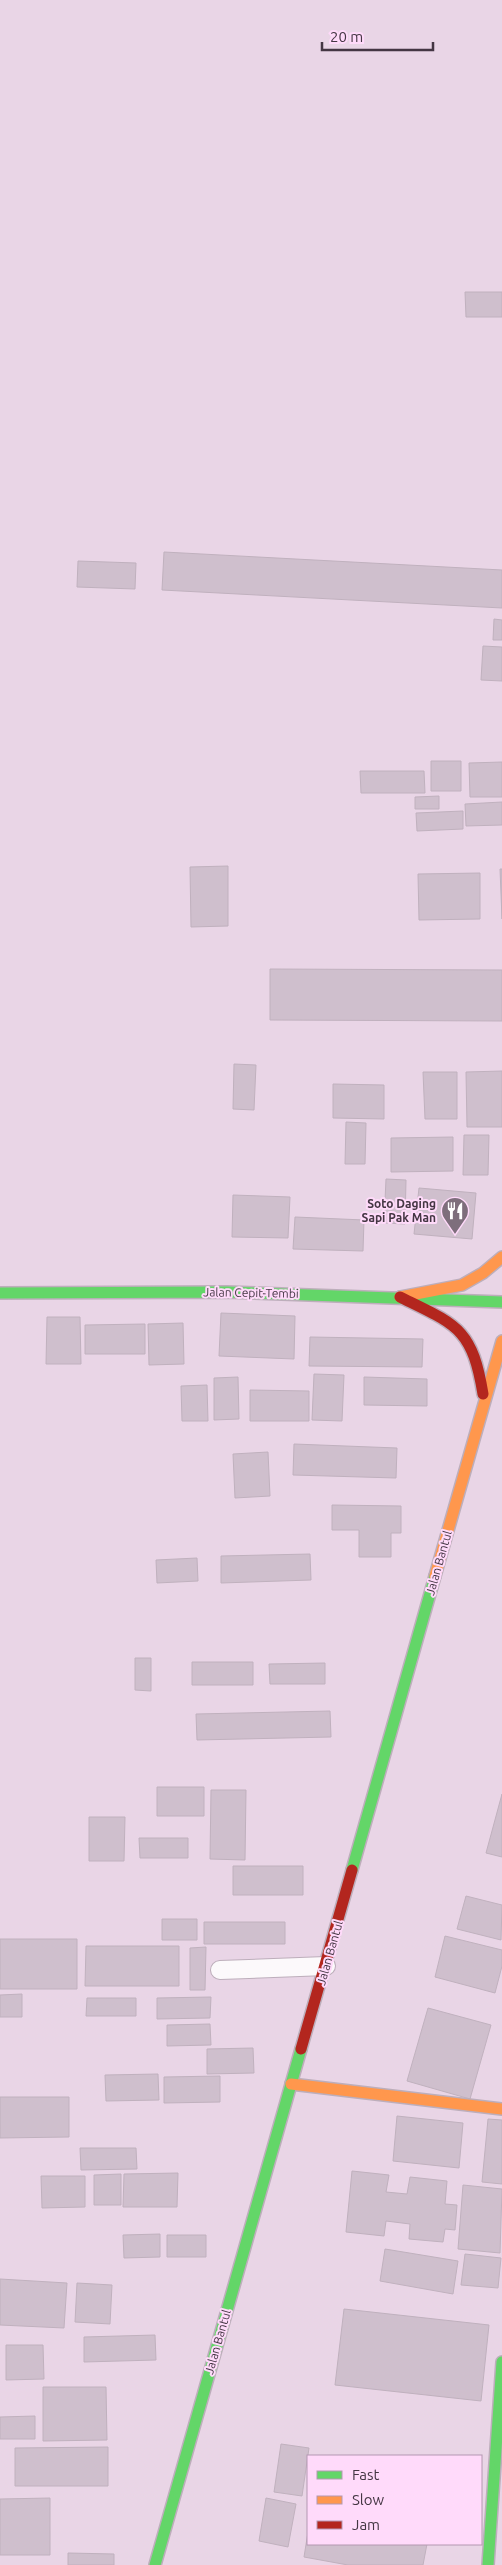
<svg xmlns="http://www.w3.org/2000/svg" width="502" height="2565" font-family="Ubuntu,sans-serif">
<rect width="100%" height="100%" fill="#e9d5e6"/>
<path fill="#cfbfcd" stroke="#c0b1be" d="M465,292H502V317H466Z
M164,552L502,570V608L162,590Z
M78,561L136,563L135,589L77,587Z
M494,619L502,620V640H493Z
M483,646L502,647V681L481,680Z
M431,761H461V791H431Z
M502,762V797H470L469,763Z
M360,771H424L425,793H361Z
M439,796V809H415V797Z
M502,802V825L466,826L465,804Z
M463,811V829L417,831L416,813Z
M228,866V926L191,927L190,867Z
M500,869H502V919Z
M480,873V919L419,920L418,874Z
M270,969L502,970V1021L270,1020Z
M234,1064L256,1065L254,1110L233,1109Z
M502,1071V1127H467L466,1072Z
M423,1072H457V1119H425Z
M333,1084L384,1085V1119L333,1118Z
M346,1122L366,1123L365,1164H345Z
M464,1135H489L488,1175H463Z
M453,1137V1171L391,1172V1138Z
M386,1179L406,1180L405,1224L384,1223Z
M419,1188L476,1193L472,1239L414,1234Z
M233,1195L290,1197L288,1238L232,1237Z
M295,1217L364,1220L363,1251L293,1249Z
M221,1313L295,1316L294,1359L219,1356Z
M47,1317H80L81,1364H46Z
M183,1323L184,1364L149,1365L148,1324Z
M145,1324V1354H85V1325Z
M310,1337L423,1339L422,1367L309,1366Z
M314,1374L344,1375L342,1421L312,1420Z
M238,1377L239,1419L214,1420V1378Z
M364,1377L427,1379V1406L364,1405Z
M207,1385L208,1421H182L181,1386Z
M250,1390L309,1391V1421H250Z
M294,1444L397,1448L396,1478L293,1475Z
M268,1452L270,1496L235,1498L233,1454Z
M332,1505L401,1506V1533H391V1557H359V1530H332Z
M310,1554L311,1580L221,1583V1556Z
M197,1558L198,1581L157,1583L156,1560Z
M135,1658H151V1691L135,1690Z
M192,1662H253V1685H192Z
M325,1663V1684H270L269,1664Z
M330,1711L331,1737L197,1740L196,1714Z
M157,1787H204V1816H157Z
M211,1790H246L245,1860L210,1859Z
M502,1794V1857L486,1853Z
M89,1817H125L124,1861H89Z
M139,1838H188V1858H140Z
M233,1866H303V1895H233Z
M466,1896L502,1905L501,1940L457,1929Z
M162,1919H197V1940H162Z
M204,1922H285V1944H204Z
M445,1936L502,1950V1966L495,1993L435,1977Z
M0,1939H77V1989H0Z
M86,1946H179V1986H85Z
M206,1947L205,1990H190V1948Z
M22,1994V2017H0V1995Z
M211,1997L210,2018L157,2019V1998Z
M87,1998H136V2016H86Z
M428,2008L491,2025L470,2099L407,2081Z
M210,2024L211,2045L167,2046V2025Z
M253,2048L254,2073L207,2074V2049Z
M158,2074L159,2100L106,2101L105,2075Z
M220,2076V2102L164,2103V2077Z
M0,2097H69V2137L0,2138Z
M397,2116L463,2123L459,2168L393,2161Z
M488,2119L502,2120V2184L482,2182Z
M80,2148H136L137,2169L81,2170Z
M352,2171L389,2175L386,2192L407,2194L410,2177L447,2181L445,2204L457,2205L455,2230L445,2229L443,2242L409,2239L410,2224L386,2221L384,2236L346,2232Z
M178,2173L177,2207H123L124,2174Z
M121,2174V2205H94V2175Z
M41,2176H85V2207L42,2208Z
M463,2185L502,2189L500,2253L458,2249Z
M160,2234V2257L124,2258L123,2235Z
M167,2235H206V2257H167Z
M385,2249L458,2261L453,2294L380,2281Z
M465,2254L501,2258L498,2288L461,2285Z
M0,2279L67,2283L64,2328L0,2325Z
M77,2283L112,2285L110,2324L75,2322Z
M344,2309L489,2325L481,2401L335,2385Z
M155,2335L156,2360L84,2362V2337Z
M6,2345H43L44,2379L6,2380Z
M43,2387H106L107,2440L43,2441Z
M35,2416V2439H0V2417Z
M281,2444L309,2448L302,2496L274,2492Z
M108,2447V2486H15V2448Z
M50,2498V2555H0V2499Z
M266,2498L296,2504L288,2547L259,2541Z
M308,2532V2544H427L423,2565H348L304,2557Z
M68,2553L114,2554V2565H68Z"/>
<g fill="none" stroke-linecap="round" stroke-linejoin="round">
<defs>
<path id="lane" d="M220,1970L326,1966"/>
<path id="fast" d="M0,1293L227,1292L502,1302
M352,1870L435,1576
M155,2565L301,2049
M488,2565L502,2362"/>
<path id="slow" d="M400,1297L462,1285L483,1273L502,1257
M435,1576L502,1341
M291,2084L502,2109"/>
<path id="jam" d="M400,1297C457,1325 472,1328 483,1394
M301,2049L352,1870"/>
</defs>
<use href="#lane" stroke="#bdaebb" stroke-width="20"/>
<use href="#fast" stroke="#bdaebb" stroke-width="14"/>
<use href="#slow" stroke="#bdaebb" stroke-width="14"/>
<use href="#jam" stroke="#bdaebb" stroke-width="14"/>
<use href="#lane" stroke="#fcf9fb" stroke-width="18"/>
<use href="#fast" stroke="#63d668" stroke-width="11"/>
<use href="#slow" stroke="#ff974d" stroke-width="11"/>
<use href="#jam" stroke="#b3261e" stroke-width="11"/>
</g>
<defs>
<symbol id="restaurant-pin" viewBox="-11 -11 22 30"><path d="M0 17L-7.5 6A9.5 9.5 0 1 1 7.5 6Z" fill="#7e6e7c" stroke="#ffdafa"/><path d="M-5-6h1v4h1v-4h1v4h1v-4h1v5L-1.5 .5V6h-2V.5L-5-1ZM5-6V6H3V1.5H1.5Q1.5-4 5-6Z" fill="#fff"/></symbol>
</defs>
<g fill-rule="evenodd">
<use href="#restaurant-pin" x="439" y="1195" width="32" height="43"/>
</g>
<g text-anchor="middle" stroke-width="4" stroke-linejoin="round" paint-order="stroke">
<g font-size="12" font-weight="bold" fill="#443643" stroke="#ffdafa" text-anchor="end">
<text x="436" y="1208">Soto Daging<tspan x="436" dy="14">Sapi Pak Man</tspan></text>
</g>
<g font-size="12" fill="#443643" stroke="#ffdafa">
<text transform="translate(251 1293) rotate(1)" y="4">Jalan Cepit-Tembi</text>
<text transform="translate(439 1563) rotate(-74)" y="4">Jalan Bantul</text>
<text transform="translate(330 1953) rotate(-74)" y="4">Jalan Bantul</text>
<text transform="translate(218 2342) rotate(-74)" y="4">Jalan Bantul</text>
</g>
</g>
<rect x="307" y="2455" width="175" height="90" fill="#ffdafa" stroke="#b498b1"/>
<rect x="317" y="2471" width="25" height="8" fill="#63d668" stroke="#b498b1"/>
<text x="352" y="2480" font-size="15" fill="#443643">Fast</text>
<rect x="317" y="2496" width="25" height="8" fill="#ff974d" stroke="#b498b1"/>
<text x="352" y="2505" font-size="15" fill="#443643">Slow</text>
<rect x="317" y="2521" width="25" height="8" fill="#b3261e" stroke="#b498b1"/>
<text x="352" y="2530" font-size="15" fill="#443643">Jam</text>
<path d="M322 42v8h111v-8" fill="none" stroke="#443643" stroke-width="2.5"/>
<text x="330" y="42" font-size="15" fill="#443643" stroke="#ffdafa" stroke-width="4" paint-order="stroke">20 m</text>
</svg>
